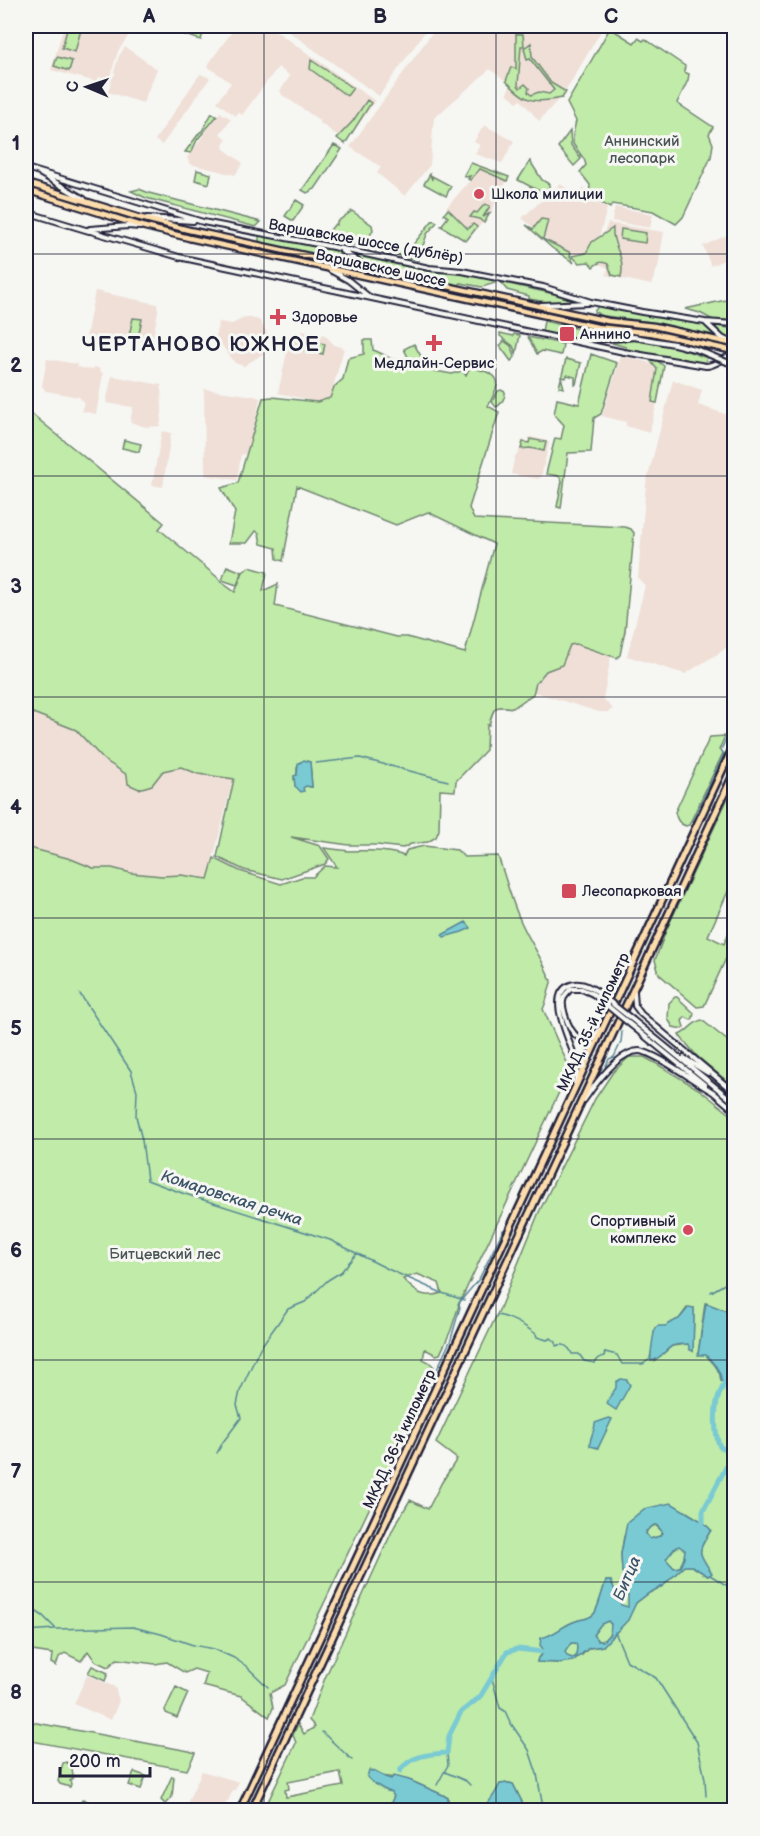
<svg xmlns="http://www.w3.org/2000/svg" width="760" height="1836" font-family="'Balsamiq Sans',sans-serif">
<rect width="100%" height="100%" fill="#f6f6f2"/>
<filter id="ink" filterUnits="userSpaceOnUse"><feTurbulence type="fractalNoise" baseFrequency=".0167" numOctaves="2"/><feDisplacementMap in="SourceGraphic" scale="12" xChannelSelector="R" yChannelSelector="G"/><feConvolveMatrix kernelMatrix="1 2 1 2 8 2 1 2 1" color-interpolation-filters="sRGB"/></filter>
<g filter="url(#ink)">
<path fill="#efdfd7" d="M64,26H122L131,32L118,51L109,80L99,77L97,82L51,70Z
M236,26H269L375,101L346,142L319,122V120L281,94L282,93L280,91L290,76L278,67L242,115L238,112L236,116L217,102L231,83L207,66Z
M281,26H429L379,96Z
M437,26H604L565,92L539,121L521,100L517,102L507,93L511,85L490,69L434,118L430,165L405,196L377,173L381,167L350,147Z
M125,47L157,69L143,103L108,92L119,56Z
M200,74L210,78L162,145L155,140Z
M220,112L231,119L220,134L227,139L223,145L224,149L243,163L235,175L190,164L187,158Z
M484,125L514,141L502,163L475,154L480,145L474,142Z
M480,169L507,181L484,224L482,223L466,242L442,227L453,213L446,208Z
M560,184L579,196L583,188L585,189L582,196L607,208L600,234L589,260L556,247L522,218Z
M615,207L653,214L650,228L612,221Z
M608,223L664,232L658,267L651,285L606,275L608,268L592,261Z
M734,232V255L711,266L703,246Z
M95,291L157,304L158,311L152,342L132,339L125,345L86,337Z
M246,317L259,320L268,335L264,353L244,366L235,363L221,344L215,338L219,322L232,324Z
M302,331L325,335L334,345L344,348L330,398L318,402L278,393L289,343Z
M621,356L644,361L654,365L657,369L652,401L657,403L649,433L626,426V422L602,416Z
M47,359L77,364V367L93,370L94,367L98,368L103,374L96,414L82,411L84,402L79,397L46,391L42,386Z
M112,376L161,385L162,412L160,426L146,427L130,422L133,407L106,403Z
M673,380L702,390L698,405L734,417V641L722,651L685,674L627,656L645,586L638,578L646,484Z
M204,389L254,396L260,398L249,452L247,454L241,455L237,480L205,475Z
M162,431L171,433L163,487L152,485Z
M530,437L547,441L549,443L541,477L538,479L511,474L515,456L519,452L522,440L528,441Z
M576,644L611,656L603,699L613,709L608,712H599L534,692L539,678L546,671L555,667L570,645Z
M28,710L76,730L103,759L127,775L152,785L163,771L181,767L198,774L233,779L208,880L181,875L162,876L131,873L112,868H93L71,859L26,847V715Z
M87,1675L115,1687L119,1701L111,1720L74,1704Z
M202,1771L239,1782L235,1790H233L228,1801L222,1808L226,1810H184Z"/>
<path fill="#c0eba8" stroke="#718672" stroke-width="1.5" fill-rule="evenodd" d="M68,26H82L75,52L62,48Z
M187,26H205L201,40L185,35Z
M610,28L634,43L638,38L643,41L645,39L685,66L684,72L689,74L688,80L677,103L713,127L709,134L713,144L711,157L683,217L676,224L653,211L612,204L610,208L589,196L590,185L580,172L586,165L584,159L573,144V134L576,121L567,103Z
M516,34H523L524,46H521L518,85L520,88L525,84L529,88L528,92L531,95L539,92L549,94L554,90L530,59L527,60L524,48L531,43L532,57L551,83L566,92L562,98C532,104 527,102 506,81L511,67L516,69Z
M57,57L72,61L69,71L54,66Z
M311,60L353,88L347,96L310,69Z
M367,100L371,103L345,144L337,138L353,121Z
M212,113L217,116L197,140L191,153L185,152L200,132L202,131Z
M570,131L571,145L581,159L574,166L558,147Z
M334,145L342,149L315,189L307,193L302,190Z
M530,161L542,180L549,184V188L543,193L518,180Z
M471,163L509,177L507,181L480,169L470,180L468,179L470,176L466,177L464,175Z
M197,170L211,174L209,184L195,180Z
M430,174L432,180V176L451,186L446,196L424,184Z
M139,189L149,193L261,222L256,227L146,198L131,191Z
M296,200L304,205L293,221L285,216Z
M485,204L490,206L483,217L490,213L484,223L479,219L470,217L474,212L477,213Z
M448,209L468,229L473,224L477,227L466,241L441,226L448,217L444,214Z
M352,211L372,225L373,230L364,246L336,243L330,239V230L335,224L337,225V222Z
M541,219L548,220L543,239L571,253L570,256L574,263L552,248L526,225L533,229Z
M433,220L437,222L427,234L418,260L369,249L371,243L408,251Z
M613,228C611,247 626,254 621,277L612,275L608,264C602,261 598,262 593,267L589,262L579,263L572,256L586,253L592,242Z
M621,229L646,233L645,243L620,239Z
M259,235L338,251L362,266L259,243Z
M347,253L429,270L463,273L496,280L495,283L482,287L460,283V286L372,269Z
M500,282L554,294L575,301L553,303L529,299V296L507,290Z
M734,296V321L713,320L700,313L685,309L726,300Z
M598,306L670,320L704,323L715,334L714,335L650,322L598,315V313L594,312Z
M133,318L142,319L138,338L129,336Z
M544,321L584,330L598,336L575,338L542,332Z
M710,325L734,329V341L726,338Z
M500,333L513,336L514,334L520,335L516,354L513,346L500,336Z
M528,337L563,344L561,355L542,351L537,354Z
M301,339L325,344L323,354L299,349Z
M364,340H372L373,350C388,355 397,365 413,367L404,349L414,344L425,363L418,368L452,374L461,371L466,375L470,367C501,375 503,378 488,406L499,412L469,508L474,519L625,527L631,529L634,533L625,631L620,655L617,658L576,644L570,645L562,665L546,671L536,683L533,694L513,708C494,705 494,706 489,725H487L486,750L456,781L455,791L440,790L439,830L436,837L428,842L411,844L403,848L377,845H349L291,837L320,846L329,859L325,864L282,879L244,870L217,857L234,779L198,774L181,767L163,771L152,785L139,789L128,784L127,775L103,759L76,730L28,711L26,715V409L164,523L159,529L217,577L221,582L235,592L243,572L249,567L267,572L263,591L278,584L275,606L397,637H407L465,653L494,544L428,512L396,525L297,486L283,561L277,559L276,548L261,544L259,533L256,531L247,543H229L235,512L221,488L238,483L263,398L272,397L317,402L330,398L334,387L343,379L348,358L364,354ZM300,762H310L312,787L306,786L303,788L295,786L294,776L297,775V768Z
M637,340L673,346L707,358L704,365L626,351V347L612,343Z
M504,341L511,346L515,357L511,361L500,346Z
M591,354L617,363L601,414L594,418L591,452L568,453L561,508L557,507L562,481L559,476L546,474L555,438L561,439L564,425L554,414L557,399L579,404Z
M566,359L581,363L576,384L575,385V377L567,375L566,378L561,377L564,388L559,387Z
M649,359L656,360L664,366L657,403L652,402L657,369Z
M501,390L505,392C506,397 500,406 496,407L492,402L498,391Z
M530,439L546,442L544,451L530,448L521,449L523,442L529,443Z
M124,440L141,444L139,452L122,448Z
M227,566L242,572L237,585L222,580Z
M725,736L719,750L723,753L689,825L686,826C679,824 677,820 675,812L708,741L710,737Z
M734,785V878L708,936L724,944L731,927L734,929V941L704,1006L697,1007L659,974L655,960L666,931Z
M424,846L457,850L464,857L498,856C505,876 510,896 518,915C527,938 542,957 550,979L552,980C548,990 548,999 543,1009L570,1069L460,1302L451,1330L440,1354L436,1355L425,1349L423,1359L429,1362L434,1367L387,1459L390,1465L285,1685L270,1693L273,1708L269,1717L241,1696L203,1686L207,1673L194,1669L185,1673L167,1662L155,1664L117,1659L108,1667L95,1661L88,1651L81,1661L65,1653L59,1657L56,1666L51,1663L52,1654L26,1650V847L71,859L93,868H112L131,873L162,876L181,875L208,879L214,858L240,871L281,884L302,877H313L325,866L337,867L324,848C333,849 341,850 349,851C368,851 386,849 404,856L407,850ZM417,1274L439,1283L442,1293C423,1299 416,1293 403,1279Z
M675,997H677L694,1013L693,1018L691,1020L685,1017L682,1021L684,1027L682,1029L673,1027L668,1019L669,1003Z
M702,1020L734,1046V1087L697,1056L679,1035C688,1032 692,1022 702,1020Z
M629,1057H644L657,1064L700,1090L734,1117V1314L705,1303L698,1354L706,1355C713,1363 721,1370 721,1381L728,1384L734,1368V1810H523L522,1802L513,1784L509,1783L500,1784C483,1819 479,1805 449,1808L447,1806L448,1798L443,1795L409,1780L381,1776L373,1771L377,1784L391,1792L394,1796L390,1805L381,1810H264L296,1743L293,1735L298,1724L304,1734L315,1727L309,1720L325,1678L394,1527L410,1500L428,1509L442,1482L457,1459L436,1443L500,1308L539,1212L595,1099L613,1072ZM687,1308H694L693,1351L688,1344L672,1346L654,1361L650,1357C654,1348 653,1338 655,1328C660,1326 662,1328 666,1326C671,1325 674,1320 679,1319ZM685,1511L703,1522L711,1530C698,1553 696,1549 711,1573L708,1576L692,1566H684L663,1586L649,1593L636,1603L603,1646L589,1648L582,1655L559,1663L537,1662L538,1658L545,1652L542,1638C555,1635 563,1625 576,1621C582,1619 590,1619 594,1614C598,1609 603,1588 606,1581H611C614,1591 619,1596 621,1606L629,1607L628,1581L622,1572L621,1554L624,1536ZM340,1772L343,1786L286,1797L285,1790L289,1789L288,1782Z
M655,1525L663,1532L660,1536L650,1539L646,1534L648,1529Z
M679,1546L685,1550L684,1558L680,1567L674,1568L665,1559L674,1548Z
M608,1621C616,1628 609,1635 603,1641H598L593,1635L601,1624Z
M571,1643H576L577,1647L576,1657L572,1658L566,1656L565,1651Z
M92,1666L108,1673L105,1681L88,1673Z
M176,1687L188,1693L177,1718L166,1713L165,1710Z
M26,1721L189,1751L195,1753L187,1770L26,1740Z
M66,1762L72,1767L73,1778L70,1781L71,1784L70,1787L60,1784L58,1781L63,1763Z
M134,1772L146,1776L141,1789L129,1785Z
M172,1776L174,1777L172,1797L165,1804L161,1800Z
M83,1799L106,1810H75Z"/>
<path fill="#7acad4" stroke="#578797" stroke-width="1.5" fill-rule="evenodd" d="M304,760L310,762L312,787L306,786L303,788L304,791L301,792L295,786L294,776L297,775L298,764Z
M466,922L471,928L462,932L444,937L442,935Z
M706,1303L734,1314V1368L728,1384L721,1381C721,1370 713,1363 706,1355H698Z
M689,1307L694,1308V1314L693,1351L690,1350L688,1344C683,1344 677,1344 672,1346C664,1351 661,1359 651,1361C650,1352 653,1338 655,1328L658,1326H666L668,1324L679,1319Z
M621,1379L627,1380L630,1385L616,1410L607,1404L609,1398L616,1388V1382Z
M609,1418L612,1419L598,1448L590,1446C589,1437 595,1432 595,1423Z
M671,1503L703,1522L711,1530C698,1552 696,1550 712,1573L708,1576L692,1566H684L663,1586L649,1593L636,1603L628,1620L603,1646L589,1648L573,1661L559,1663L537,1662L538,1658L545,1652L540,1645L541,1638C555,1635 563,1625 576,1621C582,1619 590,1619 594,1614C598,1609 603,1588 606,1581H611C614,1590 619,1596 621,1605L628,1607V1582L622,1572L621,1554L627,1523L644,1509ZM654,1525H657L663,1533L660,1536L650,1539L646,1534V1531ZM679,1546L685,1550L684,1558L680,1567L674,1568L666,1559L674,1549ZM608,1621L611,1624L610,1634L603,1641H598L593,1635L601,1624ZM571,1643H576L577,1647L576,1657L572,1658L567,1656L565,1652Z
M369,1770C376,1771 382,1777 391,1779L394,1776L409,1780L443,1795L448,1798L447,1806L449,1808C479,1805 483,1818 500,1784L509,1783L513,1784L522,1802L523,1810H381L390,1805L394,1796L391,1792C385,1791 371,1782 367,1777Z"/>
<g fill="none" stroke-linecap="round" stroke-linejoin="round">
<path stroke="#578797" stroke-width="1.5" d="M316,763L360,758L448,781
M692,822L724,754L721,750L734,721
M80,994L131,1071L137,1091L136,1116L142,1140L147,1180L182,1193L330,1240L390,1270L442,1293L464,1300
M610,999C612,994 615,989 615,984C615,975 616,967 626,962V958
M589,1035C598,1030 602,1016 606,1006
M605,1068L609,1059L614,1057L621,1042L622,1032
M711,1292L728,1282L734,1276
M497,1315C511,1317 524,1325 536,1334L537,1337L547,1340L551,1338L556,1342V1346C563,1343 569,1346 572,1354H579L584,1361L595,1363L599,1358L604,1356L605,1352L617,1355L622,1364H643L650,1359
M405,1439L451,1339L460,1307L458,1304L479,1279L503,1230
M217,1453L223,1442L241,1418L237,1405L240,1391L260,1348L288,1309L305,1302L328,1280L341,1272L357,1253
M710,1575L734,1590
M26,1605L43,1616L56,1629L133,1627L161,1634L193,1645L214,1649L234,1658L246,1666L268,1687
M26,1631L55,1629
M615,1632L627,1661L656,1678L697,1742L705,1779L706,1796
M492,1678L500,1708L505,1711L510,1722L529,1750L537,1774L542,1802L548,1807V1810
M322,1732L352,1760
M445,1772L466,1781L470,1785
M437,1785L448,1765L447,1753"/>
<path stroke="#7acad4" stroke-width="5" d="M697,1525L703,1522V1511L733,1454L732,1452L720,1447C714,1434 714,1408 719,1395C722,1388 725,1383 727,1377
M400,1771C409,1755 431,1754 447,1753L449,1736L461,1712L480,1697L507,1652L517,1649L545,1652L550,1649"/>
<defs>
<path id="secondary" d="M26,168L203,222L338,248L429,268L462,271L543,287L591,302L642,312L705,322L734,324
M41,174L84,199
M26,212L89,231
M147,218L193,221
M90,229L128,226L140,227
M87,230L179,257L624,352L706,366C716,366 724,357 734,354
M342,251L368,268
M330,270L348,280L368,296
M541,305L587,303
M706,323L722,338L728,341
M578,341L634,337L674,344
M634,991L635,1006L641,1014L734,1092
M593,994L582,989H571C567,992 564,995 563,1001C562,1006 564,1011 565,1015C571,1035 584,1051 600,1029
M633,1020L734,1102
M631,1025L705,1085
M684,1058L708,1073
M575,1083C577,1076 578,1070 577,1064C573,1046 545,998 568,986C577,981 586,985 595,990
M713,1092L734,1110
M584,1100C595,1084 619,1051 639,1051C653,1051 698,1084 713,1092"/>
<path id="primary" d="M26,183L137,217L189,230L608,321L654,326L734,344
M26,190L145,227L189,238L597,327L652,333L734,351"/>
<path id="highway" d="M240,1810L734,745
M252,1810L734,773"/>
</defs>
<use href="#secondary" stroke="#22223b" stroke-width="8"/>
<use href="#primary" stroke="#22223b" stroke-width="9"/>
<use href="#highway" stroke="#22223b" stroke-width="10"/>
<use href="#secondary" stroke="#f6f6f2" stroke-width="4"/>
<use href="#primary" stroke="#fddcac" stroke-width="4.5"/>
<use href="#highway" stroke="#fddcac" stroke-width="5"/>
<defs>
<path id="secondary-bridge" d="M674,344L698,350L734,365
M595,990L633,1020
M593,994L631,1025"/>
</defs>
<use href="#secondary-bridge" stroke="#22223b" stroke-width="8" stroke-linecap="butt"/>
<use href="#secondary-bridge" stroke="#f6f6f2" stroke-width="4"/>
</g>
</g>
<path fill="none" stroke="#22223b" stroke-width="1.5" stroke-opacity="0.55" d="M264,26V1810M496,26V1810M26,254H734M26,476H734M26,697H734M26,918H734M26,1139H734M26,1360H734M26,1582H734"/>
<g fill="#d1495b" stroke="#f6f6f2" stroke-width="2">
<circle cx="479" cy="194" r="6"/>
<path d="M275 308h6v6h6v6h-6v6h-6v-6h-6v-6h6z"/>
<rect x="559" y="326" width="16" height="16" rx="3"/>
<path d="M431 334h6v6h6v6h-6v6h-6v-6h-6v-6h6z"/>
<rect x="561" y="883" width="16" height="16" rx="3"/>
<circle cx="688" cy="1230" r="6"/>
</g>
<g text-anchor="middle" stroke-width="6" stroke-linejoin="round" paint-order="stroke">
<g font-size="15" fill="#4a5456" stroke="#f6f6f2">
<text x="642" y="146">Аннинский<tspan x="642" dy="17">лесопарк</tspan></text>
<text x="165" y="1259">Битцевский лес</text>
</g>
<g font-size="15" fill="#22223b" stroke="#f6f6f2" text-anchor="start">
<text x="491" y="199">Школа милиции</text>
<text x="292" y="322">Здоровье</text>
<text x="580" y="339">Аннино</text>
<text x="434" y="368" text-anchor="middle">Медлайн-Сервис</text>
<text x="582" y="896">Лесопарковая</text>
<text x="676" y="1226" text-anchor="end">Спортивный<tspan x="676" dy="17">комплекс</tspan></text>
</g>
<g font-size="15" fill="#22223b" stroke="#f6f6f2">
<text transform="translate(366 241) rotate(10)" y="5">Варшавское шоссе (дублёр)</text>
<text transform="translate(381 268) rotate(12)" y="5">Варшавское шоссе</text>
<text transform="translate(593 1022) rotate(-65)" y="5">МКАД, 35-й километр</text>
<text transform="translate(399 1439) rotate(-65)" y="5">МКАД, 36-й километр</text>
</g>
<g font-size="16" font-style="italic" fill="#3c5469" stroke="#f6f6f2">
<text transform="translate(232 1197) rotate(18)" y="6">Комаровская речка</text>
<text transform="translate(626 1578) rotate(-67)" y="6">Битца</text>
</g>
<g font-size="21" font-weight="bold" letter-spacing="1.5" fill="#22223b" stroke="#f6f6f2">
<text x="201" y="351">ЧЕРТАНОВО ЮЖНОЕ</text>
</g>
</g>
<rect width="760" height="1836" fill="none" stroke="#f6f6f2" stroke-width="66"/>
<g transform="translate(87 87) rotate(272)" stroke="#f6f6f2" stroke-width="4.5" paint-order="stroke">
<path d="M0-4.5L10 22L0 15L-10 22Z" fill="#22223b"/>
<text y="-9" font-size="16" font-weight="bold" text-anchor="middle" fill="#22223b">С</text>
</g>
<path d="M60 1767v9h90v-9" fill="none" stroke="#22223b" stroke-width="3"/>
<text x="69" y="1767" font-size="18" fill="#22223b" stroke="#f6f6f2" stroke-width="4.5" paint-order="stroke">200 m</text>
<rect x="33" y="33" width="694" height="1770" fill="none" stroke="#22223b" stroke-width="2"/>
<g font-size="20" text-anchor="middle" font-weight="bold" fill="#22223b">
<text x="149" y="23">A</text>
<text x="380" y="23">B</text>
<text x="611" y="23">C</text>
<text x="16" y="150">1</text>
<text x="16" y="372">2</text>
<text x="16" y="593">3</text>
<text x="16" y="814">4</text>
<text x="16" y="1035">5</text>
<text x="16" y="1257">6</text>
<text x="16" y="1478">7</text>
<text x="16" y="1699">8</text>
</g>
</svg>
